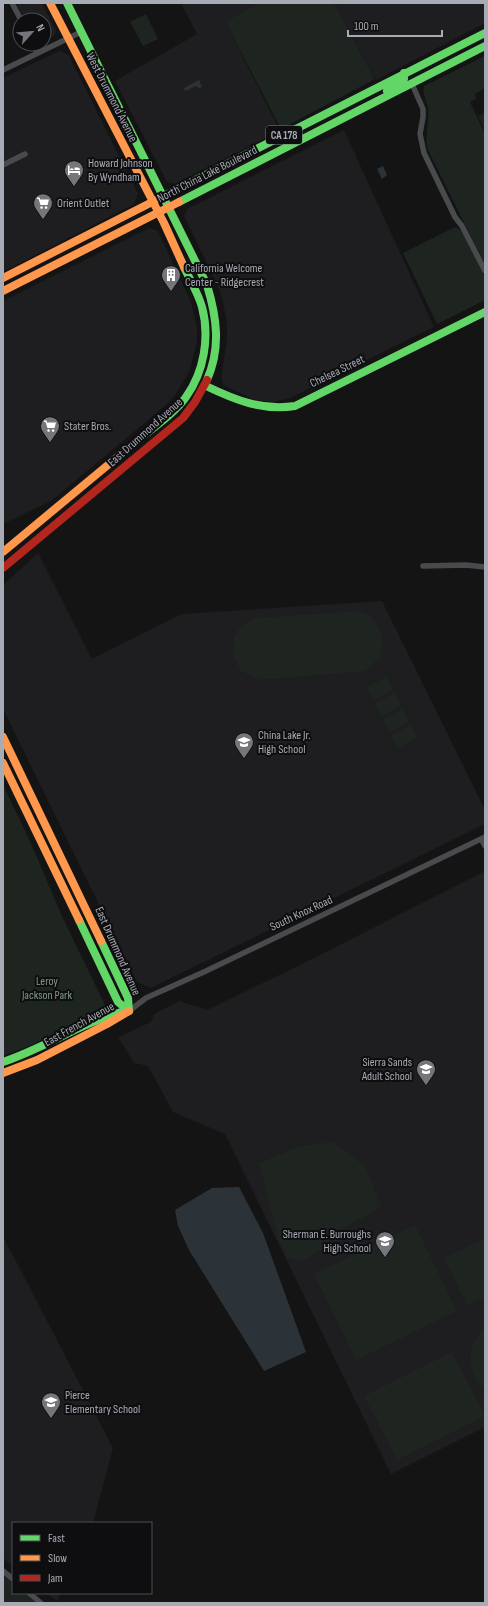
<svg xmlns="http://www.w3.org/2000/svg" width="488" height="1606" font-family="'Sofia Sans Condensed',sans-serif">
<rect width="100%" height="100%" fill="#141414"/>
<path fill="#1e1e20" d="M16,3H42L56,31L54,36L44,41V20H24Z
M181,3H260L225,21L280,131L174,184L167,182L115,81L197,34Z
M334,3H485V23L376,80Z
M59,51L68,54L138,194L134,204L3,272V78Z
M485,112V131L478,116Z
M344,130L434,327L290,398L273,402L253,399L223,385L221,377L227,339V324L223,302L218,286L184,216L187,209Z
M149,228L158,231L191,302L197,327V341L190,370L176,394L165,406L51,501L3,524V301Z
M38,553L92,659L182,614L382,601L485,810V824L151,988L137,982L3,709V585Z
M485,871V1427L391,1474L225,1134L173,1112L148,1066L134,1063L118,1037L151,1022L154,1014L179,1001L207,1010L300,965Z
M3,1236L113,1448L93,1523H13V1566L3,1558Z
M46,1593H61L57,1601Z"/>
<path fill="#1e241f" d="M260,3H334L375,79L281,129L225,21Z
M146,14L158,39L143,46L130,22Z
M485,56V88L475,94L476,99L470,102L485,134V265L428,150C424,136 430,122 428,108C427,101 422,93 424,86Z
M455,227L464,232L485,278V300L437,324L403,253Z
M358,611L371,616L379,628L383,642L379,659L365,671L259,680L241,671L233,655L234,637L239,629L253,618Z
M387,677L393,690L374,700L367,687Z
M395,693L401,706L382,716L375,703Z
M403,709L409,722L390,732L383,719Z
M411,725L417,738L398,748L391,735Z
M3,785L31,843L61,914L105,1005L102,1011L29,1046L3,1056Z
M333,1142L365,1166L381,1207L337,1232L321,1250L302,1261L287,1257L278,1238L259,1163L300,1146Z
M415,1225L457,1311L356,1360L314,1274Z
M485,1238V1297L467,1306L444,1258Z
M485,1328V1389C465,1374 466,1343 485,1328Z
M452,1352L485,1416L397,1460L364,1396Z
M3,1575L13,1583V1593H25L37,1603H3Z"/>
<path fill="#2c3338" d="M199,80L202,87L199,88L196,86L185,91L184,88Z
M383,166L387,175L382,179L377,169Z
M239,1187L263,1233L306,1352L264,1371L189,1250L178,1226L175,1210L212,1188Z"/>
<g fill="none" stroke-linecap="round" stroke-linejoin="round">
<path stroke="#494a4d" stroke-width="5.5" d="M12,3L21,20
M33,44L37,53
M3,70L81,32
M412,84L423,109V117L420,134L424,153L455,217L462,226L485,271
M3,165L25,154
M423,566L466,565L485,567
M481,839L485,846
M129,1011L146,998L206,971L485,837
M3,1571L13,1579
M29,1593L41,1603"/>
<path stroke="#63d668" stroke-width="8" d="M67,3L207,285C217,318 221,348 207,380
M387,91L404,79V73
M164,196L485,33
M179,202L485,46
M206,386C235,400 262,411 295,406L485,312
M138,440C154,427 174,414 186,397C204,372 210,337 202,307C198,293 190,280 184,267
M79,920L118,1002L129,1011
M101,941L128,998L129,1011
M3,1062C45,1048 82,1022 126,1011"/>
<path stroke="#ff974d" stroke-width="8" d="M50,3L164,223L184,267
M3,278L164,196
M3,291L179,202
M3,552L138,440
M3,737L101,941
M3,763L79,920
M3,1073L37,1060L107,1024L129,1011"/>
<path stroke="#b3261e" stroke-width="8" d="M3,568L183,418L195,402L207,380"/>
</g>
<defs>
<symbol id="hotel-pin" viewBox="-11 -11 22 30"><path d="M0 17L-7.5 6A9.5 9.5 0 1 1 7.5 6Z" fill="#74767c" stroke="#0e0e10"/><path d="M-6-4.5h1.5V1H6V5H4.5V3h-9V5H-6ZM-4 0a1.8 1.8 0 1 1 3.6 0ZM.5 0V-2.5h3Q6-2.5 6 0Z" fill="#fff"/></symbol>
<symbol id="supermarket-pin" viewBox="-11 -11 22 30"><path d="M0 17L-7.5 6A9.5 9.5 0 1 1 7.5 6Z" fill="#74767c" stroke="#0e0e10"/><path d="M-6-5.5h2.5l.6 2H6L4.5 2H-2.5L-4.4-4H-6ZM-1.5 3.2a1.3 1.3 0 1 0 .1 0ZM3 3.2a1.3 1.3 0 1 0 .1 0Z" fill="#fff"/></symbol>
<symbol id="building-pin" viewBox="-11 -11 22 30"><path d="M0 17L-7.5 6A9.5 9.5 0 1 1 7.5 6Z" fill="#74767c" stroke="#0e0e10"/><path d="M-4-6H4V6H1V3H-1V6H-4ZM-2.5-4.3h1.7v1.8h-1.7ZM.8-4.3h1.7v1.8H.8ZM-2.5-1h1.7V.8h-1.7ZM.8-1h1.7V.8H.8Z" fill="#fff"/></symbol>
<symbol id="school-pin" viewBox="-11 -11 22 30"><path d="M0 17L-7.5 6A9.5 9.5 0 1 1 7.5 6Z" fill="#74767c" stroke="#0e0e10"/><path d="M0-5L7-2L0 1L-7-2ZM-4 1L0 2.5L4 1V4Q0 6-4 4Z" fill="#fff"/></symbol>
</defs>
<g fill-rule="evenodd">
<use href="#hotel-pin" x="63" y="159" width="22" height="30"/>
<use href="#supermarket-pin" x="32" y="192" width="22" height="30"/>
<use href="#building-pin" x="160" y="264" width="22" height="30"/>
<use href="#supermarket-pin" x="39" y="415" width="22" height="30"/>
<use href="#school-pin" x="233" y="731" width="22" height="30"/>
<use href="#school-pin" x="415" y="1058" width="22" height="30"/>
<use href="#school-pin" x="374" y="1230" width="22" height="30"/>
<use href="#school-pin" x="40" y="1391" width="22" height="30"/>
</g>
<g text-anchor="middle" stroke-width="4" stroke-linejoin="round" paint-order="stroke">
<rect fill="#0e0e10" stroke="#797c83" stroke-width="1" x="266" y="126" width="36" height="18" rx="3"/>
<g font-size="11" font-weight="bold" fill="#a7abb4">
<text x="284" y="139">CA 178</text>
</g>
<g font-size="12" fill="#a7abb4" stroke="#0e0e10">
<text transform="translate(112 97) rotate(63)" y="4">West Drummond Avenue</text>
<text transform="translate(207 174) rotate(-27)" y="4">North China Lake Boulevard</text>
<text transform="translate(337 371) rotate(-26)" y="4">Chelsea Street</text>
<text transform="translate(145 432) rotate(-42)" y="4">East Drummond Avenue</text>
<text transform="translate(301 913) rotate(-25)" y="4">South Knox Road</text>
<text transform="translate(118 951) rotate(66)" y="4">East Drummond Avenue</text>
<text transform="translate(79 1024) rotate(-29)" y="4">East French Avenue</text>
</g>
<g font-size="12" fill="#a7abb4" stroke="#0e0e10" text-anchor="start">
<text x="88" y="167">Howard Johnson<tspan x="88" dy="14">By Wyndham</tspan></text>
<text x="57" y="207">Orient Outlet</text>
<text x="185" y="272">California Welcome<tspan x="185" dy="14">Center - Ridgecrest</tspan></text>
<text x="64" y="430">Stater Bros.</text>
<text x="258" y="739">China Lake Jr.<tspan x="258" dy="14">High School</tspan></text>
<text x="412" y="1066" text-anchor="end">Sierra Sands<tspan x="412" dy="14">Adult School</tspan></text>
<text x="371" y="1238" text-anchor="end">Sherman E. Burroughs<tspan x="371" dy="14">High School</tspan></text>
<text x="65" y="1399">Pierce<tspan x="65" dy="14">Elementary School</tspan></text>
</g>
<g font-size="12" fill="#7f9d81" stroke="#0e0e10">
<text x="47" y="985">Leroy<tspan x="47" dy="14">Jackson Park</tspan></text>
</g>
</g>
<rect width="488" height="1606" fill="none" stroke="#a7abb4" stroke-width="8"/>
<rect x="12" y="1522" width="140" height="72" fill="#0e0e10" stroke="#4b4d52"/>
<rect x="20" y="1535" width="20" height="6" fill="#63d668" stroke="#4b4d52"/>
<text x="48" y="1542" font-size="12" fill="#a7abb4">Fast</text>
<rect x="20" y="1555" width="20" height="6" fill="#ff974d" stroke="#4b4d52"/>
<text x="48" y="1562" font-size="12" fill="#a7abb4">Slow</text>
<rect x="20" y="1575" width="20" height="6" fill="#b3261e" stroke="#4b4d52"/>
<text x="48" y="1582" font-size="12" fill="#a7abb4">Jam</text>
<g transform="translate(32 32) rotate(63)"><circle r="19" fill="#0e0e10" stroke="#4b4d52"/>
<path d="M0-3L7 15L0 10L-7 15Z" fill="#74767c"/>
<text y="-6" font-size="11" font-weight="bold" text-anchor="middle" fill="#a7abb4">N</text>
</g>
<path d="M348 30v6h94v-6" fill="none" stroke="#a7abb4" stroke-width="2"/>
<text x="354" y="30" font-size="12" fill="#a7abb4" stroke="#0e0e10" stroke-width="3" paint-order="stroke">100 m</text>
</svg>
